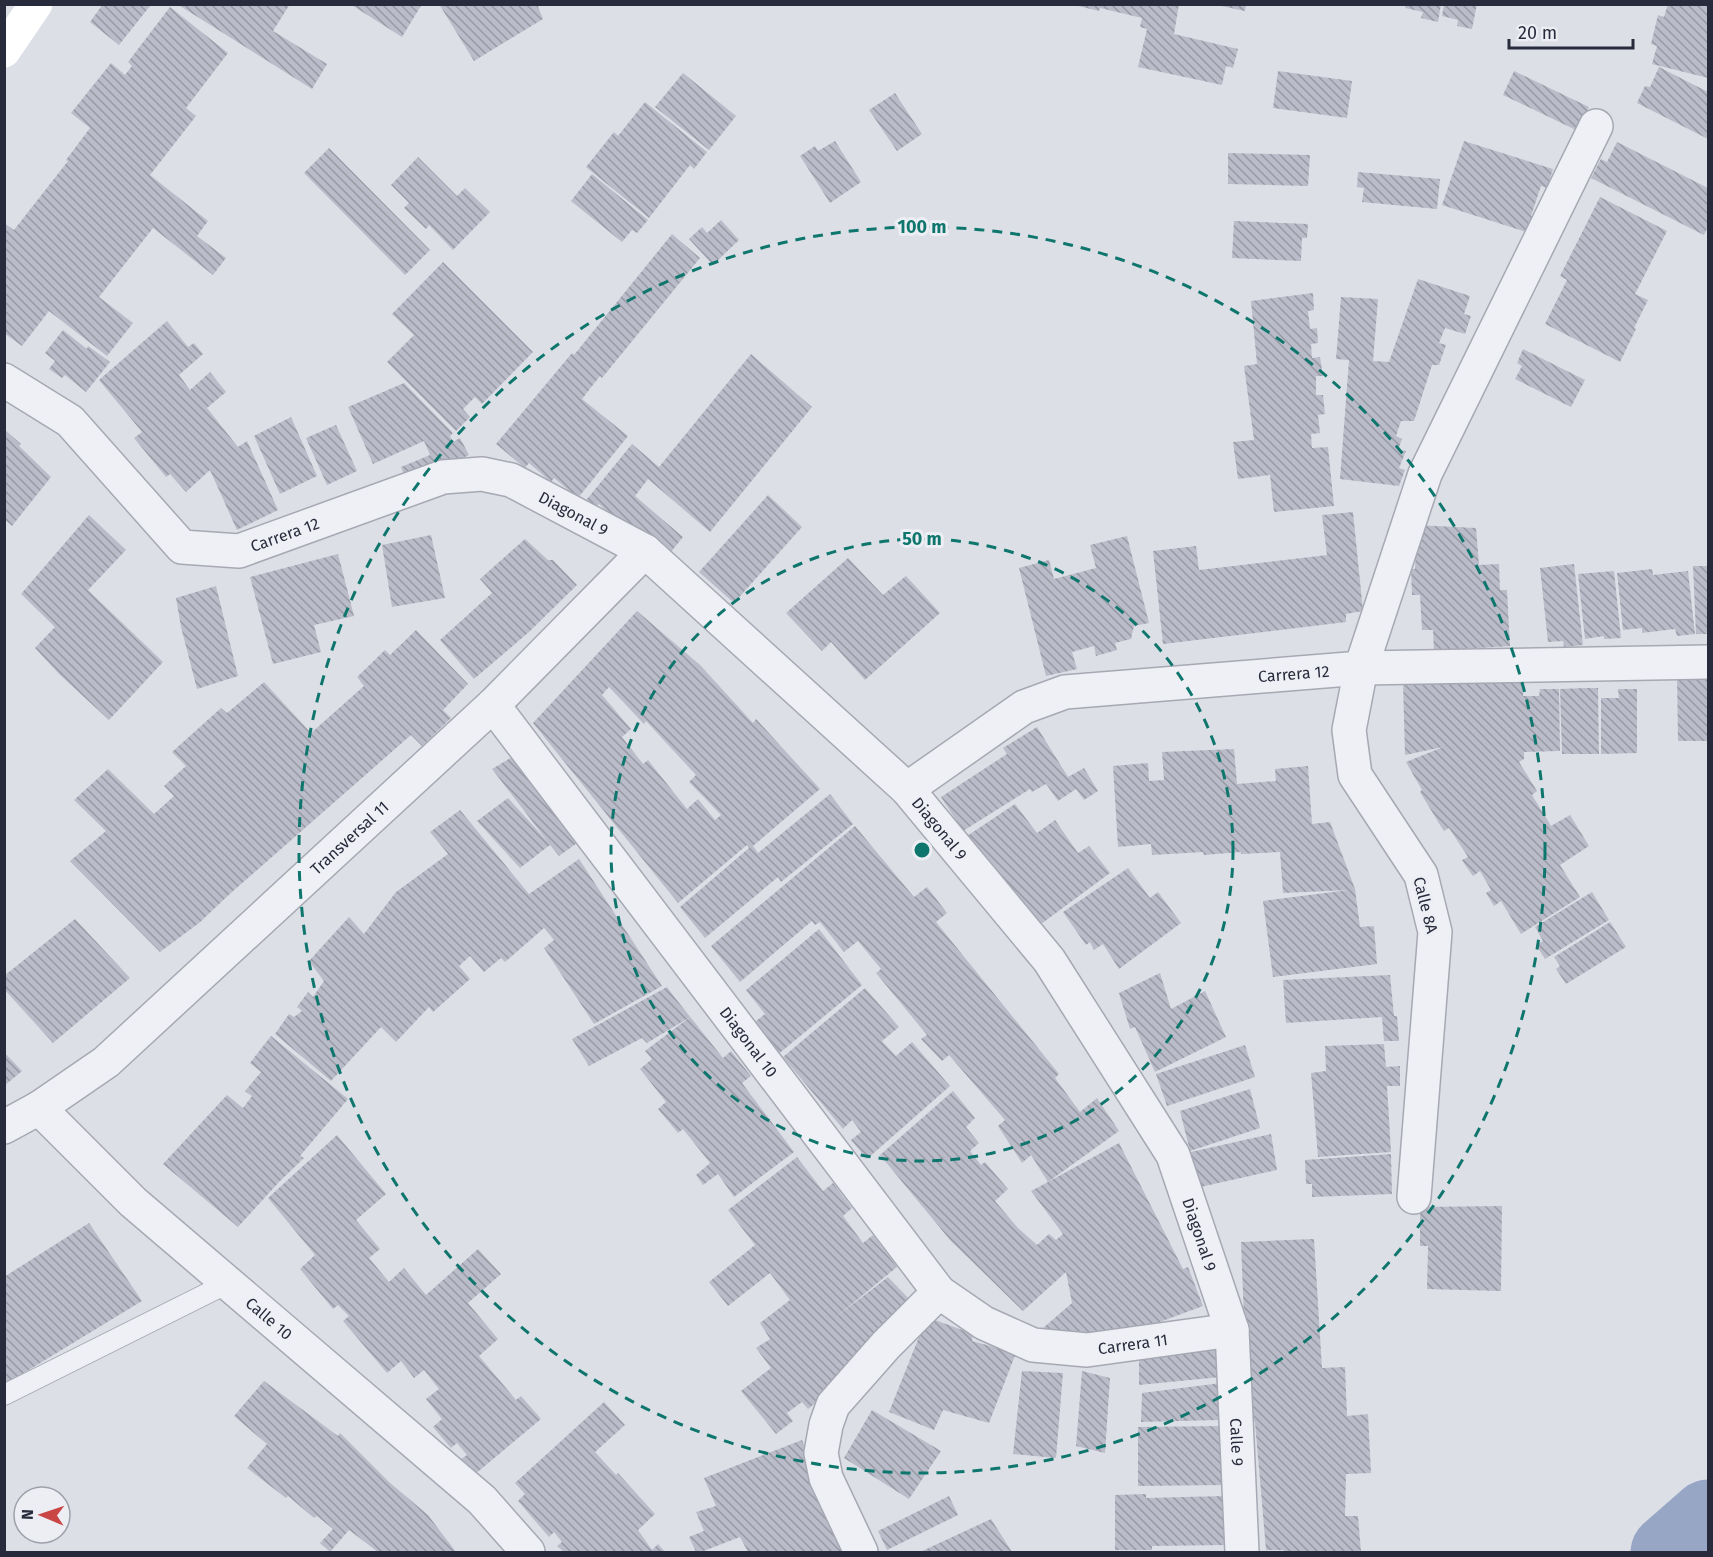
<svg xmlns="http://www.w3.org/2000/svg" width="1713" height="1557" font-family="'Fira Sans',sans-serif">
<defs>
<pattern id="building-back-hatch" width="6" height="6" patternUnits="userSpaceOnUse" patternTransform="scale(1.5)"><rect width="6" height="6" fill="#babdc9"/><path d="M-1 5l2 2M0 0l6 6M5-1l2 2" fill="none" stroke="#979aa4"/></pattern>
</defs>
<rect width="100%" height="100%" fill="#dddfe6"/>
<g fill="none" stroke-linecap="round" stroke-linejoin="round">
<path stroke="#98a6c5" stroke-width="75" d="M1668,1552L1708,1517"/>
</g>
<path fill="url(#building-back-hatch)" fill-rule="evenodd" d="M103,4H148L150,6L119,45L90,22Z
M177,4H290L273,31L327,64L312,89Z
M350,4H422L402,37Z
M439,4H537L543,19L474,61Z
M1070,4H1179L1174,34L1238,49L1233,68L1226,66L1222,85L1138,67L1147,29L1140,27L1142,18L1100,8L1099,11Z
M1212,4H1246L1245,11Z
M1406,4H1441L1438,22L1421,18L1423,12L1405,8Z
M1444,4H1477L1472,29L1457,26L1458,20L1442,16Z
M1668,4H1708V78L1652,64L1657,46L1651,44L1658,15L1664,17Z
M170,7L228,53L186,108L196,116L150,175L208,221L197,236L226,258L213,275L153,228L99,297L133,323L107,356L49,311L22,346L4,333V223L14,230L68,161L66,160L90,128L71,113L111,63L125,75L132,66L128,62Z
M1659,67L1708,92V139L1637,103L1645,86L1650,87Z
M1278,71L1352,81L1347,118L1273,108Z
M1514,71L1589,107L1578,131L1503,95Z
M683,73L736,116L709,150L655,107Z
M895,93L922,134L897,151L869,110Z
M645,102L707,152L694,169L690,165L649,218L586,167L614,132L618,136Z
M835,141L861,182L830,203L800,156L815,146L818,151Z
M1464,141L1553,169L1547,188L1541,186L1531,216L1538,217L1532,234L1442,205Z
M1617,142L1708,188V227L1704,235L1591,178L1601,159L1607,162Z
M329,148L430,250L405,275L304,173Z
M1228,153L1310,155L1308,186L1228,184Z
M418,157L457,196L465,188L490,212L453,250L429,225L426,229L404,208L409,203L391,185Z
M1358,172L1440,179L1437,209L1362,202L1364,188L1357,187Z
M592,174L648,220L637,233L632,230L622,242L571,201Z
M1600,197L1667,231L1635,294L1648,300L1634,328L1636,329L1620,362L1545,324L1567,280L1560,276Z
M721,220L739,240L713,265L689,239L702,227L707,233Z
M1234,221L1308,224L1307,238H1302L1301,261L1232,258Z
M672,234L700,258L602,378L600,376L582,399L628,436L578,498L554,478L551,482L529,463L525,468L496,444L572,353L574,355Z
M443,262L533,352L482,404L475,397L463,409L470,417L456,431L387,362L414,335L392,314Z
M1418,279L1470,296L1464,314L1471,316L1465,334L1445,328L1439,343L1446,345L1439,365H1432L1414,421H1401L1396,436L1402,439L1398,450L1406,451L1399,468L1405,470L1399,486L1340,479L1349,360L1336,359L1341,297L1378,299L1373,361L1389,362Z
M1313,293L1314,310L1308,311L1310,329L1317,328L1318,343L1311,344L1312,358L1320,357L1323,376H1316V395H1323L1325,414L1318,415L1320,433L1311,434L1312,448L1328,447L1334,506L1274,512L1270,475L1238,479L1233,442L1254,440L1244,366L1257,364L1251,301Z
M167,321L188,347L194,343L203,354L179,375L190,390L210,372L226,392L207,408L238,447L247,441L278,510L237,530L210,470L186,492L170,474L166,477L134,438L142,432L99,380Z
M63,330L87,349L88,346L110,362L86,392L65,375L62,378L49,369L55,361L45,353Z
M1523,349L1585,380L1571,407L1515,379L1522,366L1517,363Z
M751,354L812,407L710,532L648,479L635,496L683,537L662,563L599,504L593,512L583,504L632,444L659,467Z
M404,383L453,433L450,436L453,442L460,438L469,455L408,484L401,467L430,455L424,441L373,464L348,407Z
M291,417L317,476L280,494L254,436Z
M336,425L357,471L327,485L306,438Z
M4,429L21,444L19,446L51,477L12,526L4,519Z
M768,495L802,527L734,603L699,572Z
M1353,512L1363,611L1346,614V622L1163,644L1153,551L1196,546L1199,570L1327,555L1322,515Z
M89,515L126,550L88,590L163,662L109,720L59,674L35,648L55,627L21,594Z
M1417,525L1476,528L1479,565L1499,564L1500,590H1507L1510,646L1434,651L1433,630H1422L1420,595H1412L1411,569H1415Z
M431,535L445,598L392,607L382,545Z
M1127,536L1149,623L1134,626L1131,639L1115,643L1117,650L1096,656L1094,646L1072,652L1077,669L1046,676L1019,568L1049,560L1054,579L1096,568L1090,545Z
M525,539L548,560H553L577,585L529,632L474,679L440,640L492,593L480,579Z
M338,554L354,616L314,625L321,652L273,664L250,577Z
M848,558L883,595L906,576L940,613L865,680L831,642L822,651L786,613Z
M1574,564L1583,645L1564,647L1563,641L1548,642L1540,568Z
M1693,566H1708V634H1696Z
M1652,569L1653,575L1688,571L1695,634L1677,636L1675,629L1642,633V628L1623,630L1617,573Z
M1614,571L1621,638L1604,639V636L1585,639L1578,574Z
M216,586L238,676L197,689L181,627L176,598Z
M637,611L700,665L753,723L756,719L820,789L753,846L758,853L830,794L853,824L781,882L778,877L705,938L680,907L749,848L747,845L678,903L533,723ZM609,687L644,724L646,721L696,775L689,782L721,815L715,820L698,799L687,809L648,760L643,764L622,737L631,729L602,695Z
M416,630L468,684L443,710L451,718L422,746L411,735L232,892L199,923L160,952L70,861L106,831L74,800L108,769L154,814L174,796L164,786L186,766L172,752L221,708L227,713L264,682L311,733L364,686L357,677L385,650L390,655Z
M1708,669V741H1678L1677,675Z
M1502,676V683H1523V696H1539L1540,689H1559L1560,751L1524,752V759L1519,762L1537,791L1532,795L1551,826L1570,815L1589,846L1560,865L1580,897L1521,934L1501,901L1494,906L1486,893L1491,890L1480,871L1473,876L1465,865L1462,860L1468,857L1449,828L1444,831L1440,825L1420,792L1422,790L1406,762L1443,747L1405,755L1403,683Z
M1584,688H1598L1599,754H1562L1560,689Z
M1618,689H1637V753L1601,754V698H1619Z
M1037,727L1068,777L1084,768L1098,791L1084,800L1076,789L1058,801L1046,784L1032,792L1030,789L963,831L941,797L1007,754L1003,748Z
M1234,749L1237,784L1276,781L1275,769L1308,766L1312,824L1330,822L1355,889L1360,927L1374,926L1377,964L1273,977L1263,901L1349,890L1283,893L1280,852L1241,854V852L1204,855L1203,852L1152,855L1151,844L1118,847L1113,766L1148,763L1149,781L1164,780L1162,752Z
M514,756L580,841L559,856L550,845L520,868L477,821L508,798L548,842L492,769Z
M1015,804L1037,833L1055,820L1078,853L1089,846L1110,873L1033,930L967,836Z
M460,810L529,894L579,859L662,986L594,1024L544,948L554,940L544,928L505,962L501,958L484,972L470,956L459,966L470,979L433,1012L429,1007L396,1042L381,1027L331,1081L275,1034L289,1014L294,1017L302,1011L297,1007L308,992L313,997L324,981L309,961L349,917L364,934L396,892L448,854L430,832Z
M855,826L914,897L927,887L934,896L947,913L936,922L1059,1074L1055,1078L1080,1112L1097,1098L1119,1131L1048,1182L1119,1143L1183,1269L1188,1267L1203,1306L1138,1330L1052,1340L1043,1328L1072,1303L1066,1272L1023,1311L950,1240L880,1155L953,1091L975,1118L966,1127L979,1143L970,1151L981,1165L985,1162L1008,1189L995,1201L1018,1228L1037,1245L1049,1234L1056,1240L1063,1234L1031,1191L1048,1182L1031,1155L1022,1163L998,1126L1005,1120L949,1055L942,1061L921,1039L927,1035L876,973L881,969L858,941L844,952L820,922L815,925L812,921L740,982L711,946Z
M1128,868L1150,898L1158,892L1181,923L1119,969L1103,944L1094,950L1090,942L1086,945L1063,912Z
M1592,892L1609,920L1545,959L1536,945L1543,941L1535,927Z
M75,919L130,978L53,1043L4,989V976Z
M1610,922L1626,947L1566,984L1556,969L1560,966L1554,957Z
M819,929L862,985L776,1056L751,1025L765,1014L746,990Z
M1160,973L1171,1009L1205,991L1226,1037L1155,1072L1135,1027L1130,1029L1119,993Z
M1390,975L1394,1016H1397L1399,1041H1384L1382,1017L1286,1023L1283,980Z
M667,987L676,999L723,1058L731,1051L751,1076L742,1083L794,1152L734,1197L718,1174L703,1185L696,1175L710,1163L683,1129L678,1133L658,1109L666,1102L640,1069L652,1059L645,1051L690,1017L647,1043L642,1038L589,1066L572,1039Z
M865,988L899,1027L882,1041L896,1056L912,1042L950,1086L867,1159L851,1140L861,1132L852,1120L843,1129L783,1057Z
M271,1036L348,1099L300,1156L304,1158L279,1182L238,1227L163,1164L227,1095L243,1108L252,1096L245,1091L261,1072L250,1063Z
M1384,1044L1386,1067L1400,1066V1086H1387L1391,1152L1318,1157L1311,1073L1326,1071L1325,1046Z
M1245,1045L1255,1077L1167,1106L1156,1074Z
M4,1052L22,1071L4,1086Z
M1250,1089L1260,1128L1190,1151L1180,1111Z
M1271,1134L1277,1170L1196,1188L1191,1152Z
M337,1135L386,1194L356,1220L380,1249L369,1258L389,1282L404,1268L426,1295L478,1249L501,1274L468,1303L498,1339L479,1356L516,1400L521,1396L541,1419L474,1475L461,1459L467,1455L457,1443L451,1448L433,1427L442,1419L426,1399L439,1389L424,1370L414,1378L401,1361L387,1373L343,1321L349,1316L338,1305L333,1309L300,1269L315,1255L268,1198Z
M1391,1154L1392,1194L1312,1197V1184H1306L1305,1160Z
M797,1157L823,1191L833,1183L852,1208L843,1216L863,1243L873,1235L897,1267L836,1317L888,1277L914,1304L851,1374L808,1409L802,1402L787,1413L793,1421L776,1434L741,1391L771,1368L756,1348L770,1339L760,1323L790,1300L770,1273L728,1306L709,1282L755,1245L728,1210Z
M1502,1206L1501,1291L1427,1289L1428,1246H1420V1207Z
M89,1223L142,1301L4,1385V1277Z
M1314,1239L1322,1368L1345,1367L1347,1416L1368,1414L1371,1473L1346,1474L1345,1516H1358L1361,1552H1284V1550H1266L1255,1422H1248L1241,1242Z
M927,1317L973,1334L972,1341L1016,1353L989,1423L943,1410L934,1430L889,1412Z
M1222,1348L1221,1377L1139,1385V1357Z
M1022,1371L1063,1373L1056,1458L1013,1454Z
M1082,1371L1110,1378L1105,1453L1076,1446Z
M264,1381L338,1436L340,1433L389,1482L428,1515L456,1552H378L349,1530L330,1552L320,1543L333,1529L317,1516L314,1518L288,1496L286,1498L247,1468L267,1444L234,1416Z
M1221,1383L1219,1420L1141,1422L1142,1393Z
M604,1402L625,1425L595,1452L616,1475L618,1473L655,1514L638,1530L652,1550L658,1544L665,1552H564L557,1546L562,1542L554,1532L549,1537L518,1501L525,1494L515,1483Z
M872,1410L941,1451L909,1499L844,1458Z
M1222,1426L1224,1485L1138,1486V1427Z
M802,1440L847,1552H748L740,1537L701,1552H696L689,1537L704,1531L696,1512L716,1506L704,1478Z
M1146,1494V1498L1224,1496L1225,1545L1152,1546V1550H1115V1495Z
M949,1496L958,1515L887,1550L878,1531Z
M991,1519L1012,1552H920Z"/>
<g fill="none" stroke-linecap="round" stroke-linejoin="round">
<defs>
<path id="service" d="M4,1395L228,1283"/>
<g id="minor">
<path id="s1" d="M4,380L70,421L182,547L239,551L443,477L482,474L511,480L645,551L907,789L1049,960L1173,1155L1232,1330L1242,1552"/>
<path id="s2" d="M493,705L939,1292L984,1323L1033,1345L1087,1350L1232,1330"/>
<path id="s3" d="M907,789L1024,707L1065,692L1361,668L1708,662"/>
<path id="s4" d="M39,1108L133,1202L482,1500L528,1552"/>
<path id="s5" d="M4,1127L39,1108L106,1062L493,705L645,551"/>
<path d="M1414,1197L1435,932L1421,875L1355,775L1349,730L1361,668L1425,474L1596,126"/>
<path d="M861,1552L826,1478L821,1453L826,1425L833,1405L886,1345L939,1292"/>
</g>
</defs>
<use href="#service" stroke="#a6a9b3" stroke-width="22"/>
<use href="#minor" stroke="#a6a9b3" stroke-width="36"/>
<use href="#service" stroke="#eff0f5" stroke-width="20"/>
<use href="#minor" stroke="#eff0f5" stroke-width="33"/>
<path stroke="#fff" stroke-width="33" d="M4,51L36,4"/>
</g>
<g fill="none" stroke="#0f766e" stroke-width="3" stroke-dasharray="10 8">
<circle cx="922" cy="850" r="311"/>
<circle cx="922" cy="850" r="623"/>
</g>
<g text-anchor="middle" stroke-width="6" stroke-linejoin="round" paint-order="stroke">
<g font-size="16" fill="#272b3c" stroke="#eceef4">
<text dy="6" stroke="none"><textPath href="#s1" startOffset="660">Diagonal 9</textPath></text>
<text dy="6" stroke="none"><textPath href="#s1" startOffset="352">Carrera 12</textPath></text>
<text dy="6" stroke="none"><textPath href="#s3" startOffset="416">Carrera 12</textPath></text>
<text dy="6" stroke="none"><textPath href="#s1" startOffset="1146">Diagonal 9</textPath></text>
<text dy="6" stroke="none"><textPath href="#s5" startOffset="452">Transversal 11</textPath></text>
<text transform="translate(1426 905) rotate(76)" y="6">Calle 8A</text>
<text dy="6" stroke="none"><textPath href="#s2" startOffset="423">Diagonal 10</textPath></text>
<text dy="6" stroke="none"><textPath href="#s1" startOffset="1632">Diagonal 9</textPath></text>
<text dy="6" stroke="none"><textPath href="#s4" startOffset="312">Calle 10</textPath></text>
<text dy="6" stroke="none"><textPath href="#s2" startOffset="946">Carrera 11</textPath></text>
<text dy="6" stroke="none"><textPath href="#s1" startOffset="1845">Calle 9</textPath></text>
</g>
</g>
<circle cx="922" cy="850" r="9" fill="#0f766e" stroke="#eceef4" stroke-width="3"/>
<g font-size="18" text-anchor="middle" font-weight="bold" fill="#0f766e" stroke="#eceef4" stroke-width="6" stroke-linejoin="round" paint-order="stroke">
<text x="922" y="233">100 m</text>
<text x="922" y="545">50 m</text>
</g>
<rect width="1713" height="1557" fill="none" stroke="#272b3c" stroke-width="12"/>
<g transform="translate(42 1515) rotate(272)"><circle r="28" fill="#eceef4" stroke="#9da0aa" stroke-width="1.5"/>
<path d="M0-4.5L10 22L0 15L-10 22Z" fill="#c94644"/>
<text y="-9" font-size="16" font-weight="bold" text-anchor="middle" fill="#272b3c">N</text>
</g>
<path d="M1509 39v9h124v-9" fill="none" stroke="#272b3c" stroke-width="3"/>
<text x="1518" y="39" font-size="18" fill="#272b3c" stroke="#eceef4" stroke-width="4.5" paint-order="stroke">20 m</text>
</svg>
